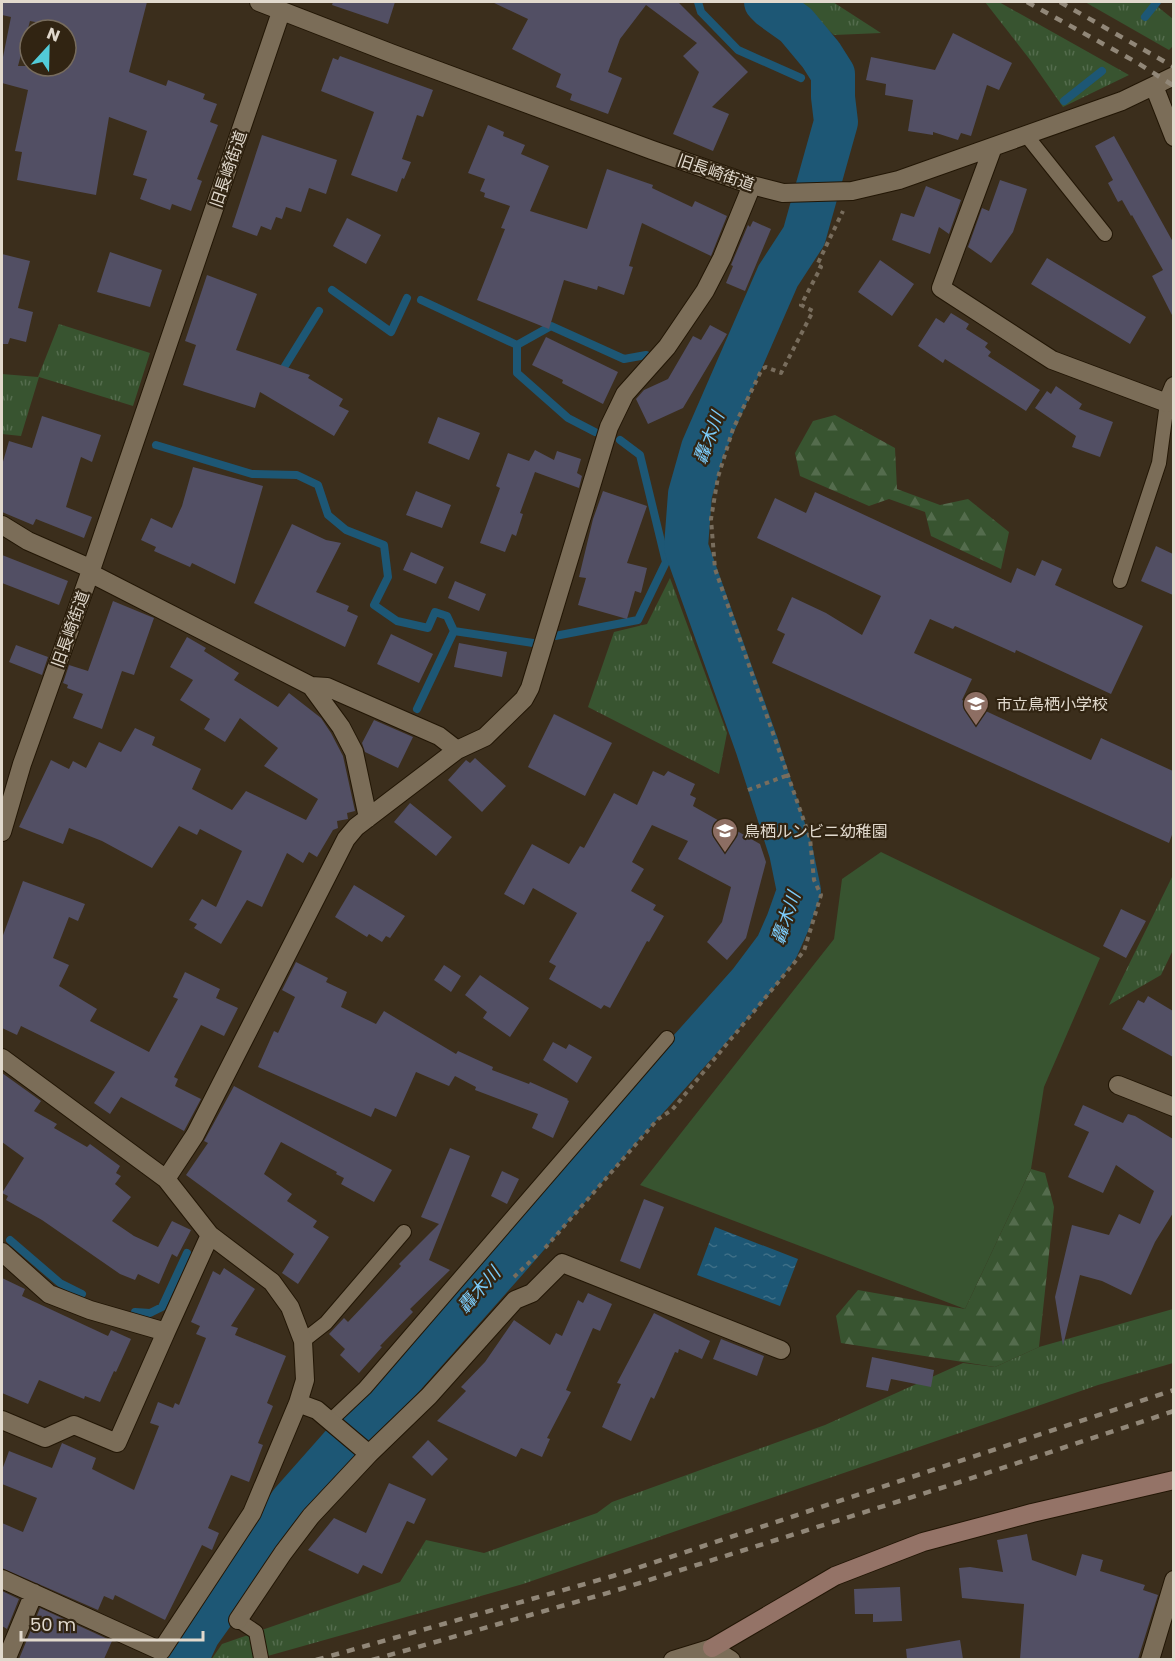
<svg xmlns="http://www.w3.org/2000/svg" width="1175" height="1661" font-family="Poppins,'Noto Sans JP',sans-serif">
<defs>
<pattern id="grass-tufts" width="24" height="20" patternUnits="userSpaceOnUse" patternTransform="scale(1.5)"><rect width="24" height="20" fill="#385430"/><path d="M3 7l-1-3M5 7V3M7 7l1-3M15 17l-1-3M17 17v-4M19 17l1-3" fill="none" stroke="#546c4d"/></pattern>
<pattern id="forest-firs" width="22" height="20" patternUnits="userSpaceOnUse" patternTransform="scale(1.5)"><rect width="22" height="20" fill="#385430"/><path d="M5 1l3.5 6h-7zM16 11l3.5 6h-7z" fill="#546c4d"/></pattern>
<pattern id="water-ripples" width="26" height="14" patternUnits="userSpaceOnUse" patternTransform="scale(1.5)"><rect width="26" height="14" fill="#1d5775"/><path d="M2 4q2-2 4 0t4 0M15 11q2-2 4 0t4 0" fill="none" stroke="#3e6f87"/></pattern>
</defs>
<rect width="100%" height="100%" fill="#3b2e1c"/>
<path fill="url(#grass-tufts)" d="M796,2H833L881,33L834,35Z
M985,2H999L1129,75L1063,107L1031,61Z
M1085,2H1158V7L1173,19V46L1169,50Z
M59,324L150,353L133,406L39,377L21,436L2,434V374L38,377Z
M670,578L727,733L719,774L588,707L614,632L647,624Z
M1173,875V950L1161,975L1109,1005Z
M1173,1309V1363L1098,1385L523,1584L257,1659L211,1660L222,1644L400,1582L426,1540L484,1553L597,1513L612,1502L825,1425L963,1363L995,1367L1039,1347Z"/>
<path fill="url(#forest-firs)" d="M835,415L895,448L897,489L940,505L968,499L1009,532L1001,569L931,536L925,512L889,499L869,506L800,476L795,453L813,421Z
M1031,1169L1045,1173L1054,1207L1039,1347L995,1367L841,1343L836,1316L858,1290L965,1309Z"/>
<path fill="#385430" d="M881,852L1100,958L1044,1087L1031,1169L965,1309L640,1185L834,939L842,879Z"/>
<path fill="url(#water-ripples)" d="M715,1227L798,1259L780,1306L697,1275Z"/>
<g fill="none" stroke-linecap="round" stroke-linejoin="round">
<path stroke="#1d5775" stroke-width="8" d="M698,2L701,12L738,50L801,78
M1145,17L1157,2
M1064,101L1102,71
M332,290L391,332L407,298
M421,300L517,345V373L568,418L595,432
M517,345L551,326L624,359L646,355
M280,374L319,311
M156,445L252,474L297,475L318,485L328,515L346,530L384,545L388,577L374,605L397,621L428,628L435,612L447,616L454,631
M555,636L638,620L666,562L640,455L620,440
M417,709L454,631L533,643
M10,1240L60,1283L82,1294
M135,1312L150,1313L162,1307L187,1253"/>
<path stroke="#1d5775" stroke-width="44" d="M186,1660L198,1634L292,1502L515,1250L613,1136L750,983L777,947L788,922L799,891L791,852L757,746L686,547L690,494L703,448L778,276L804,236L836,122L833,97V74L821,55L796,25L771,7L766,2"/>
</g>
<path fill="#524f64" fill-rule="evenodd" d="M2,2H147L129,72L166,86L168,80L205,94L203,99L217,104L210,122L218,125L197,179L202,181L191,211L172,204L170,210L140,199L147,179L133,175L147,131L109,117L96,195L17,180L22,152L15,151L28,90L2,83V62L11,17L2,15ZM30,21L66,28V66H18Z
M333,2H395L388,24L332,5Z
M492,2H678L748,72L712,107L729,114L713,151L673,134L699,72L683,56L697,43L646,5L620,39L608,72L622,78L608,114L570,100L572,94L556,87L561,74L512,49L528,19Z
M953,33L1012,63L999,90L987,85L971,136L961,133L958,140L933,132V135L908,131L913,100L885,95L886,84L866,80L871,57L935,70Z
M340,56L433,90L423,117L417,115L402,159L411,162L404,179L402,178L397,192L351,175L374,112L321,91L333,58L338,60Z
M488,125L504,132L503,136L525,145L521,154L549,166L530,211L587,229L607,169L653,185L652,188L692,207L695,201L727,216L711,256L642,223L629,266L633,267L624,295L598,286L597,290L564,280L549,329L477,300L505,229L501,228L510,206L484,197L485,193L480,191L485,179L468,173Z
M262,135L337,160L326,194L309,188L301,212L286,207L282,219L276,217L271,230L261,226L257,236L232,227Z
M1114,136L1173,242V317L1152,276L1163,270L1132,215L1131,216L1122,200L1118,202L1108,183L1113,180L1095,146Z
M1000,180L1027,189L1013,232L991,263L968,247L982,208L989,211Z
M926,186L961,200L949,234L939,227L930,254L892,240L901,213L914,217Z
M347,218L381,235L366,264L333,246Z
M753,221L771,229L745,291L726,283L733,266L731,265L748,225L750,227Z
M110,252L162,270L150,307L97,292Z
M2,254L30,261L18,308L33,312L26,342L10,338L8,344H2Z
M1047,258L1146,317L1130,344L1031,284Z
M880,260L914,284L892,316L858,292Z
M207,275L257,294L236,350L310,375L308,378L343,399L339,406L349,411L334,436L260,392L255,408L183,385L196,345L185,341Z
M951,313L969,324L966,329L988,343L985,347L991,352L988,356L1040,390L1026,411L945,359L943,363L918,346L936,318L944,323Z
M710,325L727,334L683,408L648,424L636,399L644,390L668,379L693,336L701,340Z
M546,337L618,372L603,404L562,383L563,380L532,365Z
M1056,386L1082,404L1079,409L1113,422L1100,457L1072,447L1076,436L1035,408L1047,391L1051,394Z
M42,416L101,435L92,462L81,457L66,507L92,517L84,538L36,519L33,525L2,512V465L9,441L32,448Z
M438,417L480,433L469,460L428,443Z
M535,450L554,460L557,451L581,459L577,473L582,476L579,488L535,472L520,513L523,514L516,536L512,534L505,552L480,543L500,488L496,486L508,453L529,461Z
M193,467L263,486L235,584L192,563L190,567L154,551L156,547L141,540L151,518L172,528L182,506Z
M416,491L451,505L442,528L406,515Z
M603,491L647,506L627,563L647,568L641,593L635,591L627,619L578,605L586,578L579,577L593,519Z
M815,492L1011,583L1017,568L1035,576L1042,560L1062,569L1055,585L1143,626L1111,694L1016,650L1015,653L955,626L953,629L930,619L914,653L972,679L962,700L1091,760L1101,738L1173,771V832L1169,843L772,663L785,634L777,630L792,597L826,613L862,635L881,596L757,538L775,498L806,513Z
M292,524L326,540L341,543L316,592L349,606L347,611L358,616L345,647L254,603Z
M1156,546L1173,554V595L1141,581Z
M411,552L444,567L436,584L403,570Z
M2,555L68,581L59,605L2,583Z
M455,581L486,594L479,611L448,598Z
M113,601L154,618L134,675L122,671L102,729L73,718L83,694L67,688L68,685L63,683L69,665L88,671Z
M391,634L433,654L419,683L377,664Z
M187,637L206,648L204,651L239,673L234,680L278,707L289,693L321,718L331,733L343,756L355,811L347,813L348,819L337,821L338,828L333,830L317,857L309,852L303,863L287,853L262,907L247,900L221,944L194,928L197,924L189,920L202,899L216,907L242,851L200,829L197,835L179,826L152,868L102,841L69,828L63,844L19,827L51,760L69,769L73,761L86,768L99,742L121,752L135,728L155,737L152,745L201,769L192,789L232,810L246,791L306,820L318,799L264,766L278,748L240,718L225,742L204,729L210,719L180,700L193,680L170,667Z
M459,643L507,652L502,677L454,667Z
M16,645L48,657L42,675L9,662Z
M554,714L612,743L585,796L528,767Z
M374,720L413,737L398,768L365,752L362,743Z
M475,758L506,786L482,812L448,780L466,760L470,763Z
M653,771L664,776L668,771L695,784L690,795L696,798L693,806L760,844L766,862L746,938L727,960L707,942L722,922L731,887L678,859L688,841L652,825L632,862L644,869L631,891L656,905L653,910L664,916L649,942L647,941L610,1008L604,1005L601,1009L549,979L556,966L549,962L577,913L533,888L524,905L504,894L532,844L569,864L580,846L584,848L614,793L637,805Z
M410,803L452,837L436,856L394,822Z
M23,881L85,904L78,921L69,917L53,958L69,965L59,986L97,1009L90,1021L149,1052L178,999L173,997L185,972L220,989L216,998L238,1008L224,1036L201,1025L174,1077L178,1079L175,1086L201,1099L184,1131L121,1097L110,1114L94,1103L115,1072L21,1026L17,1035L2,1028V938Z
M354,885L405,916L390,938L386,936L382,942L369,934L367,937L335,917Z
M1121,909L1146,921L1126,958L1103,946Z
M296,962L328,978L326,982L347,992L341,1007L376,1024L384,1011L456,1054L458,1051L493,1067L492,1070L529,1084L530,1082L568,1099L567,1100L569,1101L553,1138L532,1128L538,1114L475,1090L476,1087L455,1076L449,1086L416,1072L396,1117L375,1108L371,1117L258,1067L274,1031L278,1033L295,997L282,990Z
M444,965L461,976L451,992L434,980Z
M480,975L529,1008L510,1037L483,1018L487,1012L465,995Z
M1148,996L1173,1011V1057L1122,1029L1138,1000L1144,1003Z
M553,1042L566,1049L569,1044L592,1057L577,1083L543,1060Z
M2,1073L41,1101L34,1111L57,1124L54,1128L87,1147L90,1144L120,1166L116,1173L121,1176L115,1184L131,1197L112,1221L134,1236L158,1247L172,1221L191,1230L177,1257L172,1254L159,1284L138,1274L135,1280L120,1274L42,1220L6,1200L8,1196L2,1193L24,1158L2,1142Z
M234,1086L392,1170L374,1202L341,1184L344,1178L336,1174L337,1172L281,1142L264,1174L292,1194L287,1201L317,1221L313,1227L329,1237L298,1284L282,1273L294,1254L186,1175L208,1143L204,1141Z
M1083,1105L1123,1123L1128,1114L1135,1116L1173,1139V1213L1155,1242L1131,1295L1102,1281L1080,1275L1063,1346L1055,1297L1072,1225L1109,1235L1119,1214L1140,1224L1154,1191L1116,1165L1103,1193L1068,1177L1089,1132L1074,1125Z
M450,1148L470,1156L429,1260L450,1270L410,1309L413,1312L380,1346L382,1347L359,1373L340,1355L345,1349L329,1334L344,1318L348,1322L401,1266L399,1264L439,1224L421,1217Z
M502,1171L519,1179L507,1204L491,1196Z
M644,1199L664,1207L640,1269L620,1261Z
M224,1268L255,1289L231,1326L238,1328L235,1335L286,1356L267,1403L273,1406L258,1443L263,1445L249,1482L231,1475L208,1528L219,1533L212,1550L202,1545L165,1620L115,1595L113,1600L104,1596L98,1610L2,1568V1523L23,1532L37,1498L2,1484V1470L9,1451L52,1468L62,1443L96,1458L92,1469L134,1490L159,1426L150,1423L158,1402L173,1408L175,1403L179,1405L206,1338L196,1334L200,1326L191,1322L213,1271L220,1275Z
M2,1278L25,1289L22,1296L108,1336L111,1330L131,1339L116,1372L114,1371L100,1402L85,1396L84,1399L39,1380L28,1404L2,1393Z
M588,1293L612,1304L600,1331L593,1328L566,1390L571,1392L547,1438L550,1439L542,1457L521,1448L516,1457L437,1421L466,1391L461,1387L485,1362L514,1320L550,1345L556,1333L562,1336L578,1300L583,1303Z
M654,1313L710,1341L702,1359L679,1349L678,1353L675,1352L654,1399L651,1397L631,1441L602,1427L621,1384L617,1383Z
M721,1339L764,1356L757,1376L713,1359Z
M872,1357L934,1370L931,1387L891,1379L888,1391L866,1387Z
M428,1440L448,1459L432,1476L412,1457Z
M389,1483L426,1499L414,1524L407,1521L382,1574L363,1565L358,1574L308,1550L334,1518L366,1533Z
M1027,1534L1032,1560L1076,1576L1082,1554L1103,1560L1100,1571L1145,1585L1143,1590L1158,1595L1138,1659H1020L1024,1604L962,1598L959,1568L970,1567L1003,1572L997,1540Z
M900,1587L902,1621L873,1622V1614H855L854,1589Z
M2,1591L19,1599L7,1629L2,1626Z
M40,1608L112,1641L104,1659H19Z
M960,1640L963,1659H907L906,1649Z"/>
<g fill="none" stroke-linecap="round" stroke-linejoin="round">
<defs>
<path id="lane" d="M1026,135L1105,234
M1120,581L1159,463L1167,403
M303,1341L326,1323L404,1232
M330,1421L365,1388L667,1038
M238,1620L256,1632L261,1658"/>
<path id="street" d="M259,2L393,54L652,150L752,185L783,193L852,191L899,180L1122,101L1174,76
M1154,86L1174,137
M993,147L941,288L1052,360L1167,403L1174,386
M2,525L28,541L92,569
M90,573L311,686L327,687L439,736L457,750
M311,686L341,727L354,752L368,818
M2,832L22,764L90,573L281,12
M2,1058L166,1179L210,1235L272,1282L290,1307L303,1341L305,1380L298,1403L252,1513L161,1651L2,1579
M1118,1085L1174,1107
M166,1179L195,1135L346,839L356,827L457,750L485,737L524,699L530,688L609,427L625,394L667,347L705,291L722,258L752,185
M2,1252L49,1294L90,1310L166,1332L210,1235
M298,1403L317,1410L369,1454
M2,1420L45,1438L74,1425L117,1443L166,1332
M238,1620L283,1553L311,1516L369,1454L429,1396L515,1300L532,1293L562,1263L781,1350
M6,1660L34,1593
M673,1660L712,1648L731,1660
M1150,1660L1174,1580"/>
<path id="secondary" d="M712,1648L835,1576L923,1542L1032,1513L1174,1480"/>
</defs>
<use href="#lane" stroke="#221605" stroke-width="16"/>
<use href="#street" stroke="#221605" stroke-width="20"/>
<use href="#secondary" stroke="#221605" stroke-width="20"/>
<path stroke="#786d5d" stroke-width="4" stroke-dasharray="4.5 4.5" stroke-linecap="butt" d="M748,790L788,775
M545,1248L658,1119L672,1110L804,951L821,895L814,880L810,838L715,569L711,519L718,477L733,429L762,369L766,367L781,373L813,311L801,305L821,267L817,265L843,211
M514,1277L539,1253"/>
<use href="#lane" stroke="#7b6d58" stroke-width="14"/>
<use href="#street" stroke="#7b6d58" stroke-width="18"/>
<use href="#secondary" stroke="#947367" stroke-width="18"/>
<path stroke="#918778" stroke-width="4.5" stroke-dasharray="8 8" stroke-linecap="butt" d="M1027,2L1136,62L1174,86
M1060,2L1174,67
M316,1660L613,1576L1174,1390
M372,1660L611,1592L960,1482L1174,1411"/>
</g>
<defs>
<symbol id="school-pin" viewBox="-11 -11 22 30"><path d="M0 17L-7.5 6A9.5 9.5 0 1 1 7.5 6Z" fill="#8d6e63" stroke="#312412"/><path d="M0-5L7-2L0 1L-7-2ZM-4 1L0 2.5L4 1V4Q0 6-4 4Z" fill="#fff"/></symbol>
</defs>
<g fill-rule="evenodd">
<use href="#school-pin" x="961" y="689" width="30" height="40"/>
<use href="#school-pin" x="710" y="816" width="30" height="40"/>
</g>
<g text-anchor="middle" stroke-width="4.5" stroke-linejoin="round" paint-order="stroke">
<g font-size="16" fill="#e1d9cd" stroke="#312412">
<text transform="translate(228 169) rotate(-71)" y="6">旧長崎街道</text>
<text transform="translate(716 172) rotate(19)" y="6">旧長崎街道</text>
<text transform="translate(70 629) rotate(-70)" y="6">旧長崎街道</text>
</g>
<g font-size="16" fill="#e1d9cd" stroke="#312412" text-anchor="start">
<text x="996" y="710">市立鳥栖小学校</text>
<text x="744" y="837">鳥栖ルンビニ幼稚園</text>
</g>
<g font-size="18" font-style="italic" fill="#7bcaf8" stroke="#312412">
<text transform="translate(709 438) rotate(-69)" y="6">轟木川</text>
<text transform="translate(786 918) rotate(-71)" y="6">轟木川</text>
<text transform="translate(479 1290) rotate(-49)" y="6">轟木川</text>
</g>
</g>
<rect width="1175" height="1661" fill="none" stroke="#e1d9cd" stroke-width="6"/>
<g transform="translate(48 48) rotate(22)"><circle r="28" fill="#312412" stroke="#776c5d" stroke-width="1.5"/>
<path d="M0-4.5L10 22L0 15L-10 22Z" fill="#52cbd8"/>
<text y="-9" font-size="16" font-weight="bold" text-anchor="middle" fill="#e1d9cd">N</text>
</g>
<path d="M21 1631v9h182v-9" fill="none" stroke="#e1d9cd" stroke-width="3"/>
<text x="30" y="1631" font-size="18" fill="#e1d9cd" stroke="#312412" stroke-width="4.5" paint-order="stroke">50 m</text>
</svg>
